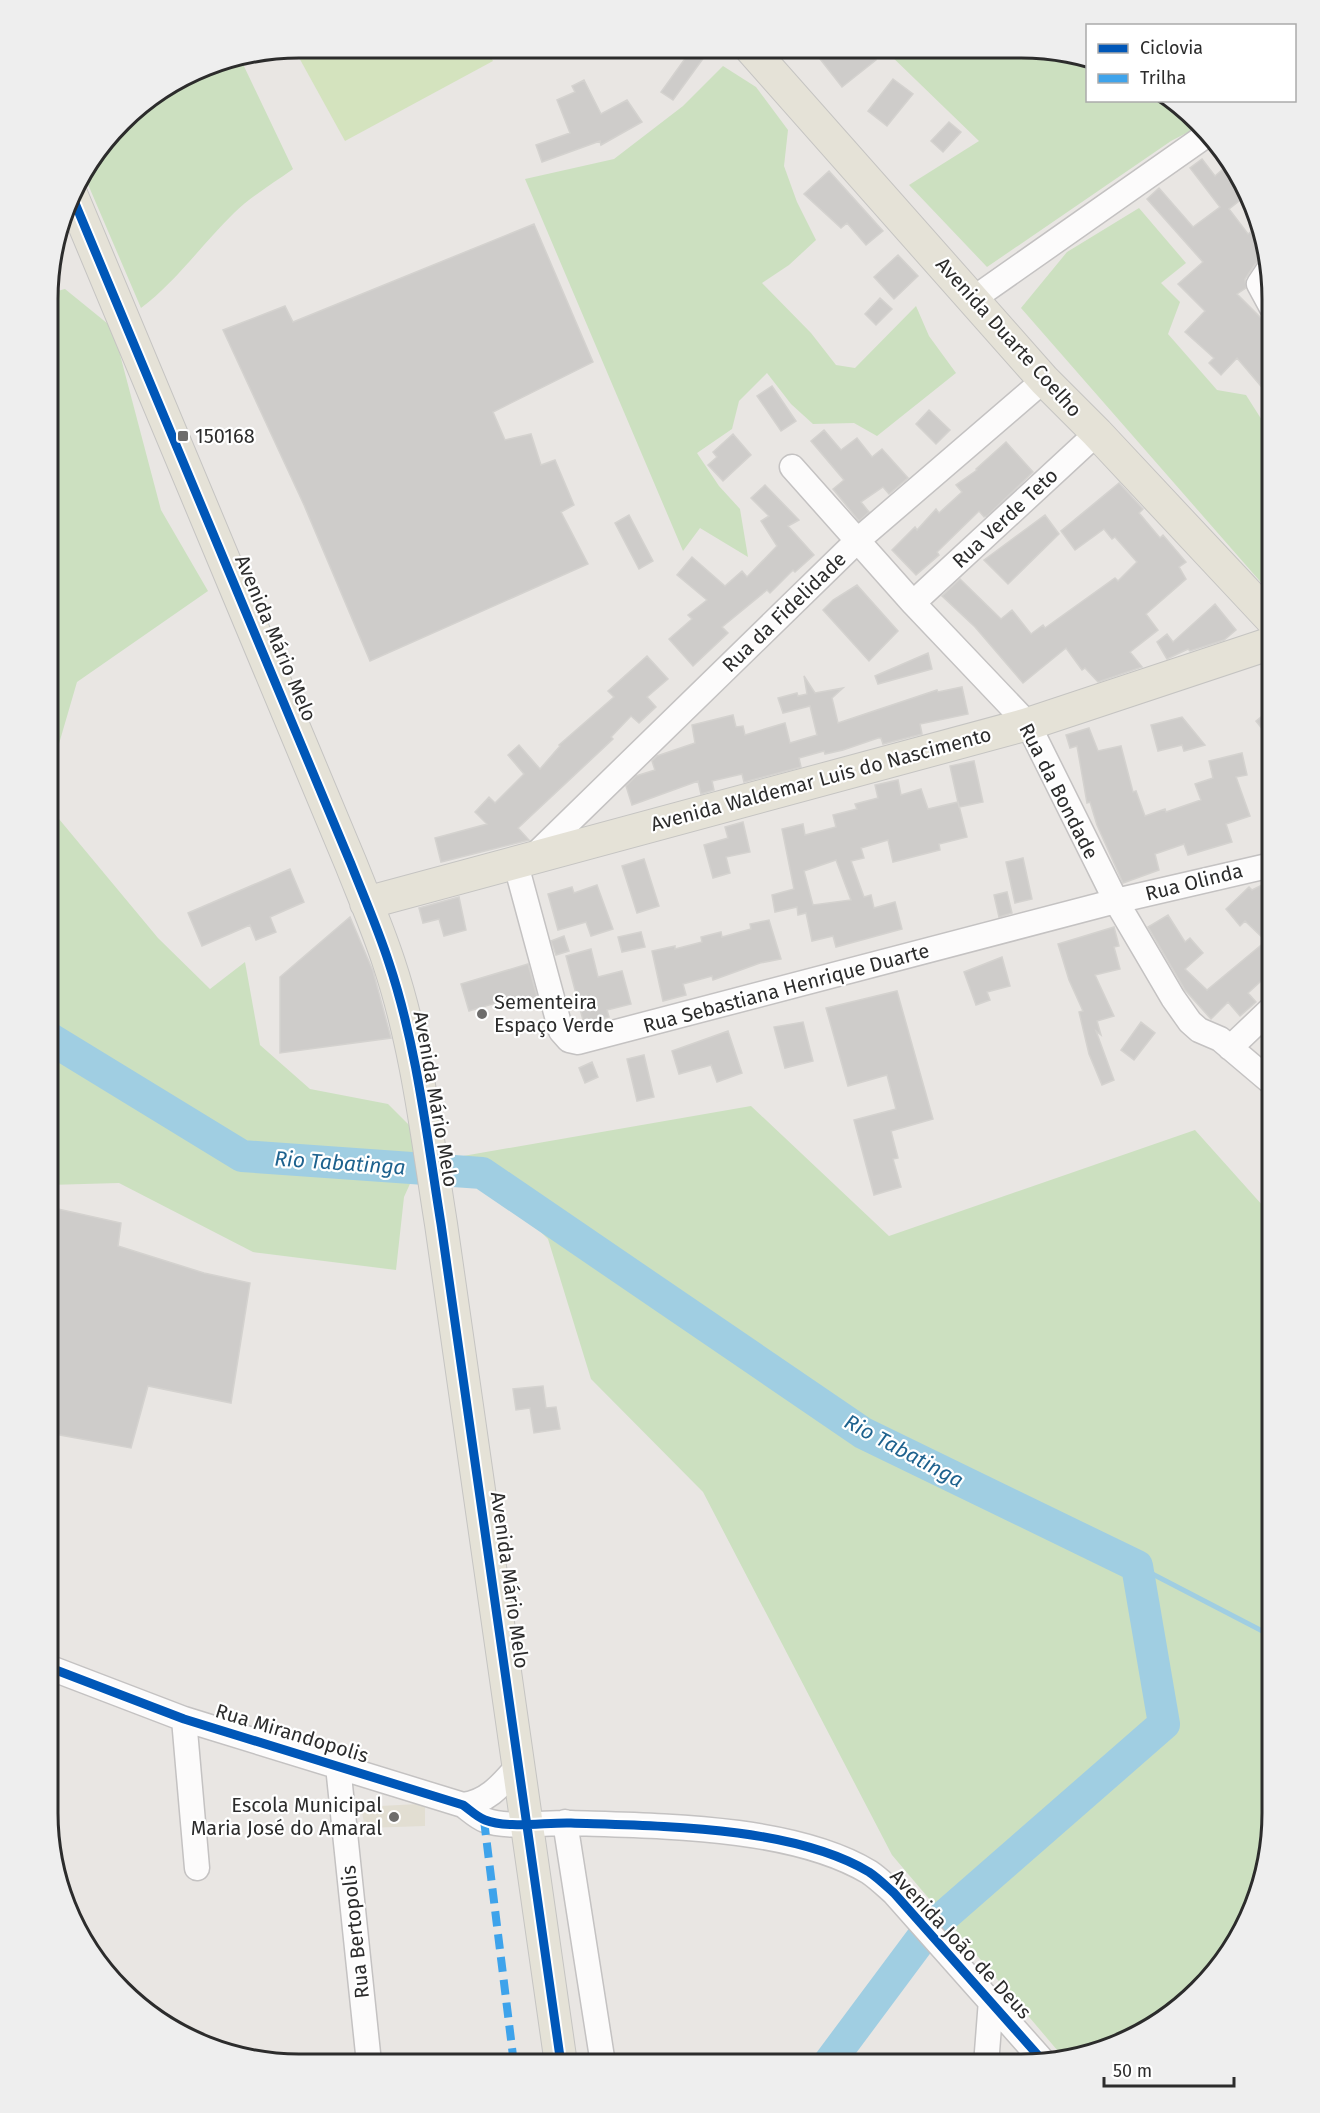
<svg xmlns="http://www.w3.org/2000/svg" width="1320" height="2113" font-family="'Fira Sans',sans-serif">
<rect width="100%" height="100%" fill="#e9e6e3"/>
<path fill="#e2ded2" d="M418,1804L425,1807V1826L365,1828L361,1807Z"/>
<path fill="#cce0c0" d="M885,50H1054L1087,59L1088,100L1174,101L1200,126L1171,141L987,267L909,185L979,141Z
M241,60L293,169C274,183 251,196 234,213C202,244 177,281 141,308L84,175L133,111L203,67Z
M723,66L756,87L788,130L784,166L797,202L816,240L789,265L762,283L811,333L836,365L855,368L916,306L929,336L956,373L877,436L854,423L813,424L791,404L767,373L739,401L732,429L697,453L719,486L740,509L748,557L700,528L683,551L525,179L614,159L683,106Z
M1139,208L1186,263L1161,283L1180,302L1168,334L1217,390L1246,395L1272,436V595L1021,308L1067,252Z
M65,289L113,328L161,510L208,591L77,682L49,778L50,293Z
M49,807L158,938L210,989L245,962L260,1045L310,1089L388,1104L428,1144L404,1197L396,1270L253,1252L119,1183L49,1185Z
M751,1106L889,1236L1195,1130L1272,1216L1271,1831L1259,1895L1220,1966L1173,2013L1117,2046L1063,2057L892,1855L703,1492L591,1379L548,1239L463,1156Z"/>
<path fill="#d4e3be" d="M308,48L486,49L493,61L345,141L297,54Z"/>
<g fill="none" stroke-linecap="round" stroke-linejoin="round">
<path stroke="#a0cee2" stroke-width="5" d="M1137,1566L1272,1636"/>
<path stroke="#a0cee2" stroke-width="32" d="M49,1038L242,1156L482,1173L863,1433L1137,1566L1164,1724L927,1931L828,2064"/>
</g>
<path fill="#ceccca" stroke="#d4d2cf" stroke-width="1.5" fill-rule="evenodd" d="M692,49H710L673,100L661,92Z
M813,50H866L876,60L842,87Z
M893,79L913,94L887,126L868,111Z
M584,80L601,114L627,100L642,122L601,145L600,141L542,162L536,145L570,133L557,100L575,92L572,86Z
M949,122L961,132L943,152L931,141Z
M1202,159L1215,176L1230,163L1248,194L1229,209L1248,234L1258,226L1264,258L1255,264L1245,279L1246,288L1237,294L1270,327L1267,330L1272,337V399L1237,358L1221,375L1209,363L1214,358L1185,332L1205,311L1178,284L1203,262L1147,199L1159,188L1193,227L1220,207L1190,168Z
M829,171L883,231L866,245L847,223L841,228L804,194Z
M534,224L593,362L493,412L505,440L531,434L541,465L555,460L574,505L561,512L588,564L370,661L304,505L223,330L285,306L293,322Z
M898,255L918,276L894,299L874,277Z
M880,298L892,309L876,325L865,314Z
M772,386L796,421L781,431L757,396Z
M929,410L950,430L936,444L916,424Z
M824,430L841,450L857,438L872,457L882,449L908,478L889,494L883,487L861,502L869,512L859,521L833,489L844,480L811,441Z
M733,434L751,455L723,481L708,465L717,457L713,452Z
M1006,442L1033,472L987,516L984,517L979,511L937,552L939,555L916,575L892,550L915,527L917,530L936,509L939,513L962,492L956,485L977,470L976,469Z
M1119,483L1143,509L1139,513L1160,538L1163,535L1186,562L1179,567L1186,579L1146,614L1158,630L1130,652L1142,667L1098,682L1085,668L1082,670L1066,648L1023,683L975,627L942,596L960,579L1001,619L1012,610L1031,634L1043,625L1045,628L1115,578L1118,581L1137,562L1115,537L1112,539L1104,529L1075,550L1061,531Z
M765,485L799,520L788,526L814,555L795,572L793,570L770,593L767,590L722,627L728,633L693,666L669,639L692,619L688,615L707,600L677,575L692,557L725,586L742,571L747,577L777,546L761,521L769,516L751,498Z
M629,515L653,561L639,569L615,523Z
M1045,515L1059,534L1008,584L984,560Z
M857,585L898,631L869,661L823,610L833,600Z
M1215,604L1236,630L1224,640L1190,651L1188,649L1167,659L1157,642L1167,634L1173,642Z
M928,653L932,669L878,684L875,676Z
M647,656L668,679L647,697L656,707L639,723L631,716L611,737L613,739L518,828L529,840L441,862L435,838L487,824L475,812L489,797L495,803L524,774L508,755L519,745L540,769L560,746L559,745L614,697L608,691Z
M804,676L815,693L843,688L832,698L838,723L937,690L938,692L962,687L968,714L920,724L922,734L883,744L881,738H878L843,750L825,754L824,751L799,758L801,767L744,782L742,774L712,781L714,790L701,794L698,781L632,805L626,786L636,776L655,770L652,761L657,756L695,743L692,725L733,715L736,727L743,726L745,735L785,723L790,743L817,735L810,706L783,713L778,698L797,693L798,696L807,694Z
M1272,708V741L1256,721Z
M1182,717L1205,745L1184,751L1182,745L1158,751L1151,725Z
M1089,728L1098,751L1121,746L1133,792L1136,791L1145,816L1165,809L1166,812L1201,800L1195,784L1213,778L1209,761L1242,753L1247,775L1236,777L1250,816L1226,824L1232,842L1188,855L1184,844L1155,854L1159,870L1123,883L1097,825L1090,802L1087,803L1077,746L1070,748L1066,735Z
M974,761L983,802L959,807L950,766Z
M898,780L901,795L921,789L928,809L958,802L967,837L939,844L940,850L893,862L888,840L861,848L864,858L851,861L864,897L871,895L874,908L895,902L902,929L836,947L833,936L812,941L806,913L798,915L797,907L775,912L772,895L794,889L782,829L803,824L805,835L836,827L833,815L857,809L855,804L878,798L875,785ZM836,860L851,900L813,905L804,871Z
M743,822L750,852L726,857L730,873L713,878L704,845L728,838L725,827Z
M1023,858L1032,899L1015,903L1006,862Z
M644,859L659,906L637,913L622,866Z
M290,869L304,902L270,917L276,932L256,940L250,925L202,946L188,913Z
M1272,880V971L1248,993L1256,1002L1240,1016L1228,1002L1211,1019L1185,990L1148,927L1168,915L1185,942L1190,938L1203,953L1185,969L1207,990L1266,941L1245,921L1240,926L1226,909L1249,887L1252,890Z
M597,885L613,929L591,936L586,922L558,930L548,894L572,887L574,893Z
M1007,892L1012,913L999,917L994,895Z
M459,897L466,930L444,936L439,919L423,923L419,908Z
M350,917L373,971L391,1038L280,1053V977Z
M769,920L781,959L760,963L713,980L712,976L683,984L686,995L663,1001L652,951L675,946V949L702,942L701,937L721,932L722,937L751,929L750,924Z
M1114,927L1119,946L1114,947L1120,969L1095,975L1114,1016L1097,1021L1101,1035L1096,1031L1114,1080L1102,1085L1089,1054L1079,1012L1083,1011L1069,980L1058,944Z
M641,932L645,947L622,952L618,937Z
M564,936L569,951L556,955L551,941Z
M591,949L598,977L622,971L631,1004L607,1010L609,1017L584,1024L566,956Z
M1002,957L1010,986L987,992L990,1000L976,1005L964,972Z
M528,964L539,1004L526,1008L523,997L519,996L469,1011L461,984Z
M897,991L933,1119L891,1131L898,1158L893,1159L901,1187L874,1195L854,1120L896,1109L887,1075L848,1086L826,1008Z
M803,1022L813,1061L785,1068L774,1027Z
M1141,1022L1155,1033L1134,1060L1121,1050Z
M728,1031L742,1073L717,1082L711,1065L679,1074L672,1051Z
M644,1055L654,1097L637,1101L627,1059Z
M592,1062L598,1077L585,1083L579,1068Z
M49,1207L121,1223L118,1246L204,1273L250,1283L231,1403L148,1386L131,1448L49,1433Z
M543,1386L546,1408L556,1407L560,1429L534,1433L530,1408L516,1410L513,1389Z"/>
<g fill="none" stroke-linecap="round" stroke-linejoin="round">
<defs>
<path id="minor" d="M1267,272L1259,284L1272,308
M973,299L1208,134
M792,467L913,603L1028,724L1116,901L1173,998L1190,1022L1199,1030L1220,1039L1272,1083
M913,603L1097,433
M535,855L858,540L1044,380
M515,861L561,1031L569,1040L578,1042L1116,901L1272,865
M1230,1048L1272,1008
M48,1667L184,1719L463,1805C470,1810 477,1817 485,1820C507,1829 547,1822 571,1823C660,1826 792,1826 869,1872C878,1878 886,1886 894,1893L1043,2061
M184,1719L197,1868
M338,1766L369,2063
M463,1805C488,1802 502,1784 518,1766
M565,1822L603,2064
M986,2065L991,2000"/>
<path id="major" d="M751,49L1044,380L1097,433L1272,620
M72,196L351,864C364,897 378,929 389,963C417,1047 427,1137 441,1224L561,2064
M366,903L1028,724L1272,643"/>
</defs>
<use href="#minor" stroke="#c4c2c2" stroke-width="27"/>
<use href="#major" stroke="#c5c4c2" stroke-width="34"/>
<use href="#minor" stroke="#fcfbfb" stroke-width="24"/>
<use href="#major" stroke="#e5e2d7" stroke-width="32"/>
<path stroke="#3ea3eb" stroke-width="8" stroke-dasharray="15 8" stroke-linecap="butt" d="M484,1820L514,2064"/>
<defs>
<path id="cycleway" d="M72,196L351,864C364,897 378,929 389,963C417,1047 427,1137 441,1224L561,2064
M48,1667L184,1719L463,1805C470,1810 477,1817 485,1820C507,1829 547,1822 571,1823C660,1826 792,1826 869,1872C878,1878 886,1886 894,1893L1043,2061"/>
</defs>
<use href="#cycleway" stroke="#fff" stroke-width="13"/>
<use href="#cycleway" stroke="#0057b8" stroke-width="9"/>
</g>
<g fill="#6e6d6c" stroke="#fff" stroke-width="2">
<rect x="177" y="430" width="12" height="12" rx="3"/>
<circle cx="482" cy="1014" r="6"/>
<circle cx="394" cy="1817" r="6"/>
</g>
<g text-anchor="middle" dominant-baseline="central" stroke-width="4.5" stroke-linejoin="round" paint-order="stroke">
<g font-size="20" fill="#2c2c2c" stroke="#fff">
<text transform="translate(1009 337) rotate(48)">Avenida Duarte Coelho</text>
<text transform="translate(1005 518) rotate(-43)">Rua Verde Teto</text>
<text transform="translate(784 612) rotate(-44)">Rua da Fidelidade</text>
<text transform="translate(276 638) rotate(67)">Avenida Mário Melo</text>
<text transform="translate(821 779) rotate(-15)">Avenida Waldemar Luis do Nascimento</text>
<text transform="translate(1059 791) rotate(63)">Rua da Bondade</text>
<text transform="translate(1194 882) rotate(-14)">Rua Olinda</text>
<text transform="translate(786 988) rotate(-15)">Rua Sebastiana Henrique Duarte</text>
<text transform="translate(436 1099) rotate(80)">Avenida Mário Melo</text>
<text transform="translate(510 1580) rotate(82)">Avenida Mário Melo</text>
<text transform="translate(292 1733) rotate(17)">Rua Mirandopolis</text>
<text transform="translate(355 1932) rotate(-96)">Rua Bertopolis</text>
<text transform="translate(961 1944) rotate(47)">Avenida João de Deus</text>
</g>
<g font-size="20" fill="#2c2c2c" stroke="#fff" text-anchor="start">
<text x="195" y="436">150168</text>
<text x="494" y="1002">Sementeira<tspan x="494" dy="23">Espaço Verde</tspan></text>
<text x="382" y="1805" text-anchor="end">Escola Municipal<tspan x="382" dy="23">Maria José do Amaral</tspan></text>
</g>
<g font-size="21" font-style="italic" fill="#1e628e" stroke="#fff">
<text transform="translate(340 1163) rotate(4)">Rio Tabatinga</text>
<text transform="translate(904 1451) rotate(28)">Rio Tabatinga</text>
</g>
</g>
<path d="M0 0H1320V2113H0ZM299 58H1021A241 241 0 0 1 1262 299V1813A241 241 0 0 1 1021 2054H299A241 241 0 0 1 58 1813V299A241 241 0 0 1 299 58Z" fill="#eee" fill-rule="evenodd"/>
<path fill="none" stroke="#2c2c2c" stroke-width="3" d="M299 58H1021A241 241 0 0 1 1262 299V1813A241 241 0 0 1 1021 2054H299A241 241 0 0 1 58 1813V299A241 241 0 0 1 299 58Z"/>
<rect x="1086" y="24" width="210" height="78" fill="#ffffff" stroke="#ababab" stroke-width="1.5"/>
<rect x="1098" y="44" width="30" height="9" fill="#0057b8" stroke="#ababab" stroke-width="1.5"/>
<text x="1140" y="54" font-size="18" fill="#2c2c2c">Ciclovia</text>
<rect x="1098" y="74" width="30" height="9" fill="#3ea3eb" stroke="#ababab" stroke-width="1.5"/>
<text x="1140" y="84" font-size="18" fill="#2c2c2c">Trilha</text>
<path d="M1104 2077v9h130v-9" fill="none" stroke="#2c2c2c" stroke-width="3"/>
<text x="1113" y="2077" font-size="18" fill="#2c2c2c" stroke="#ffffff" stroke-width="4.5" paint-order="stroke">50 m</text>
</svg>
